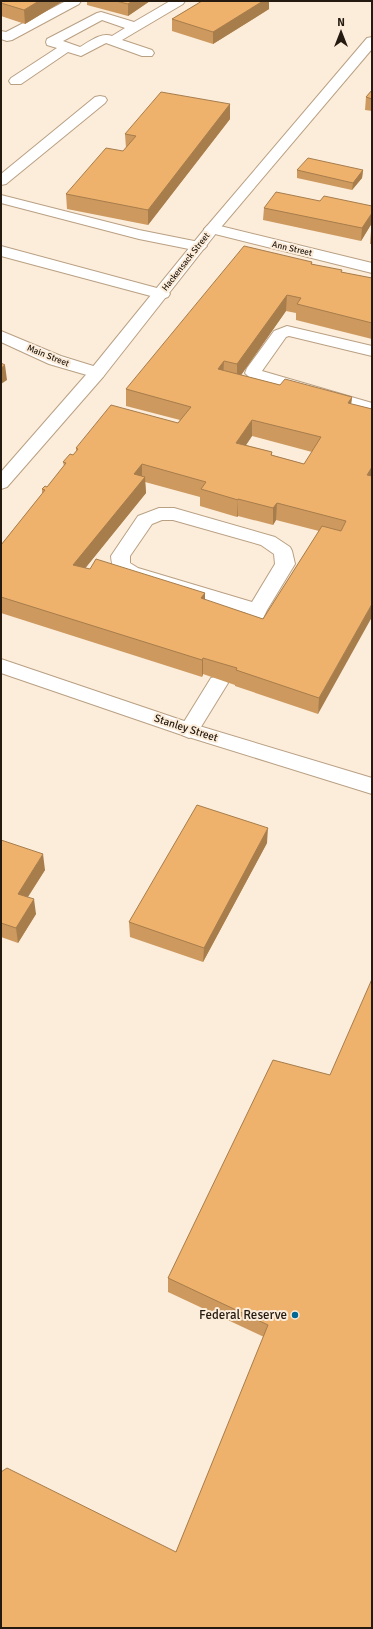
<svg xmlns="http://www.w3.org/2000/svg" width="373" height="1629" font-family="Signika,sans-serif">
<rect width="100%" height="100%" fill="#fcecda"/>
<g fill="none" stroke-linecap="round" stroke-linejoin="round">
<defs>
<path id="lane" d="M66,1H81L79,4L12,40L7,41L1,39V31L6,32Z
M170,1H185L183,4L122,40L152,50L154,53L152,56H142L106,43L81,56L68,52L21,84H11L9,81L11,78L57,48L47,45L46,42L47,39L97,13L101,12L134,22ZM102,20L125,28L112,36C101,32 89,42 80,47L63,41Z
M100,96L105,97L107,100L105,103L6,184L1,185V174L95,97Z
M1,195L139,230L204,243L207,246L204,249L199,251L139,239L1,203Z
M1,246L168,291L170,294L168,297L162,299L1,256Z
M287,326L372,346V356L289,336L286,337L262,371L372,403V413L253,381L245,373L247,368L274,331Z
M159,508H174L275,537L290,547L292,551L295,564L267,610L255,635L248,637L241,635L238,630L246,613L124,576C114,570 112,568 111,556L138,516ZM162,520H173L261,545L274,554L275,564L252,602L138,568L130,563V556L152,524Z
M218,676L225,678L228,683L196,735L189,738L182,735L178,730L182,725L211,678Z"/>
<path id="street" d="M212,224L372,263V273L207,232L204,229L207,226Z
M1,331L61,356L103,369L105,373L103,377L97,378L49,364L1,342Z
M1,659L196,725L372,778V794L182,735L1,673Z"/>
<path id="secondary" d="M372,37V49L217,232L103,377L7,487L1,489V472L91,369L207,226L367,38Z"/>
</defs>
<use href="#lane" stroke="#b9a083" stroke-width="2"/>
<use href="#street" stroke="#b9a083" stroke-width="2"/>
<use href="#secondary" stroke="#b9a083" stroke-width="2"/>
<use href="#lane" fill="#fff" fill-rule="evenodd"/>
<use href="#street" fill="#fff" fill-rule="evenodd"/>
<use href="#secondary" fill="#fff" fill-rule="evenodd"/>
</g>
<path fill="#cd995e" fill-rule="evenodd" d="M1,1H63L25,24L1,16Z
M87,1H150L128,16L87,5Z
M202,1H269V9L213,44L172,31V19Z
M372,90V111L365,110L366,97Z
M230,104V119L148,225L67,209L66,194L123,151L126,148L125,134Z
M297,170H363L362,178L352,190L297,178Z
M320,201L372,206V223L361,241L263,220L264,208Z
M372,229V244H370L371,231Z
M312,262V264L341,272L372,278V339L296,320V313L286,311L241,375L280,385L352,397L351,404L372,409L318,714L235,686V685L203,674L202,677L1,613V545L42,494V489L47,487L64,466L63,462L73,455L76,452V448L178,423L180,420L126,406V389ZM252,436L312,452L304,464L272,455V452L246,445ZM145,482L200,497V506L237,517L238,516L273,525L276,520L319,531L263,619L205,600V593L85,568L146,493Z
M1,840L45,870L28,897L36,914L18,943L1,937Z
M267,843L203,962L130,937L129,922Z
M330,1075L372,1628L176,1552L264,1337L168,1292V1278Z"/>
<path fill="#a77d4c" d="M39,1H63L25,24L24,10Z
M132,1H150L128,16V4Z
M263,1H269V9L213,44V32Z
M230,104V119L148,225V210Z
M363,170L362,178L352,190L353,183Z
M372,213V223L361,241L362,228Z
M287,295L286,311L237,381V364Z
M224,361L223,377L218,369Z
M5,365L7,380L1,384V368Z
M352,397L350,413L348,403Z
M252,420V436L236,460V443Z
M142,464V480L145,477L146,493L75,581L73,565L134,474Z
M372,467V480L367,475Z
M238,499V516L237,517L238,500Z
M277,503L276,520L273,525V508Z
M205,593V610L201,598Z
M372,604V617L318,714L319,698Z
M203,658V674L202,677V660Z
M268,828L267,843L203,962L204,948Z
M43,854L45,870L20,909L18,894Z
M34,899L36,914L18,943L16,928Z"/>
<path fill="#eeb26d" stroke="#a77d4c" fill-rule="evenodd" d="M1,1H39L24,10L1,3Z
M116,1H132L128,4Z
M202,1H263L213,32L172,19Z
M372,90V99L366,97Z
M161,92L230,104L148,210L66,194L106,148L123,151L136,136L125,134Z
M308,158L363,170L353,183L297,170Z
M276,192L320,201L324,196L372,206V213L362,228L264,208Z
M244,246L312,262L311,264L342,270L341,272L372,278V323L297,304L301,298L287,295L237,364L224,361L218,369L280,385L285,379L352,397L348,403L372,409V467L367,475L372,476V604L319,698L236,670L237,668L203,658L202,660L1,597V545L45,490L42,489L45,486L47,487L66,463L63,462L70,454L73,455L78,449L76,448L111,405L178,423L191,407L126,389ZM252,420L321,437L304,464L271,455L272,452L236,443ZM142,464L206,482L201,489L238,500V499L273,508L277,503L346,521L341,531L322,526L263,619L201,598L205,593L96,559L90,569L73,565L145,477L134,474Z
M1,363L5,365L1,368Z
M197,805L268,828L204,948L129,922Z
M1,840L43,854L18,894L34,899L16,928L1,923Z
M372,979V1628H1V1472L7,1468L176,1552L268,1325L168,1278L273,1060L330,1075Z"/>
<circle fill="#006795" stroke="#fcecda" stroke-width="1.5" cx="295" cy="1315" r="4"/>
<g text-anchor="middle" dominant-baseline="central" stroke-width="4" stroke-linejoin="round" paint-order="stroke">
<g font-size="9" fill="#241a0f" stroke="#fcecda">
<text transform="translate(292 249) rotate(13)">Ann Street</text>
<text transform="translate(186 262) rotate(-52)">Hackensack Street</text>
<text transform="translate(48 356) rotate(22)">Main Street</text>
</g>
<g font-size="11" fill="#241a0f" stroke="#fcecda">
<text transform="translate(186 728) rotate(18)">Stanley Street</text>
</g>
<g font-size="13" fill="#241a0f" stroke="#fcecda" text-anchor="end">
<text x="287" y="1315">Federal Reserve</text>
</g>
</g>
<rect width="373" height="1629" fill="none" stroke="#241a0f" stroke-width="4"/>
<g transform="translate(341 32)" stroke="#fcecda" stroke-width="3" paint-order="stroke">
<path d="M0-3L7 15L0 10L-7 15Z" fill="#241a0f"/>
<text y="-6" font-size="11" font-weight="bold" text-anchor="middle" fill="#241a0f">N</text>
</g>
</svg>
